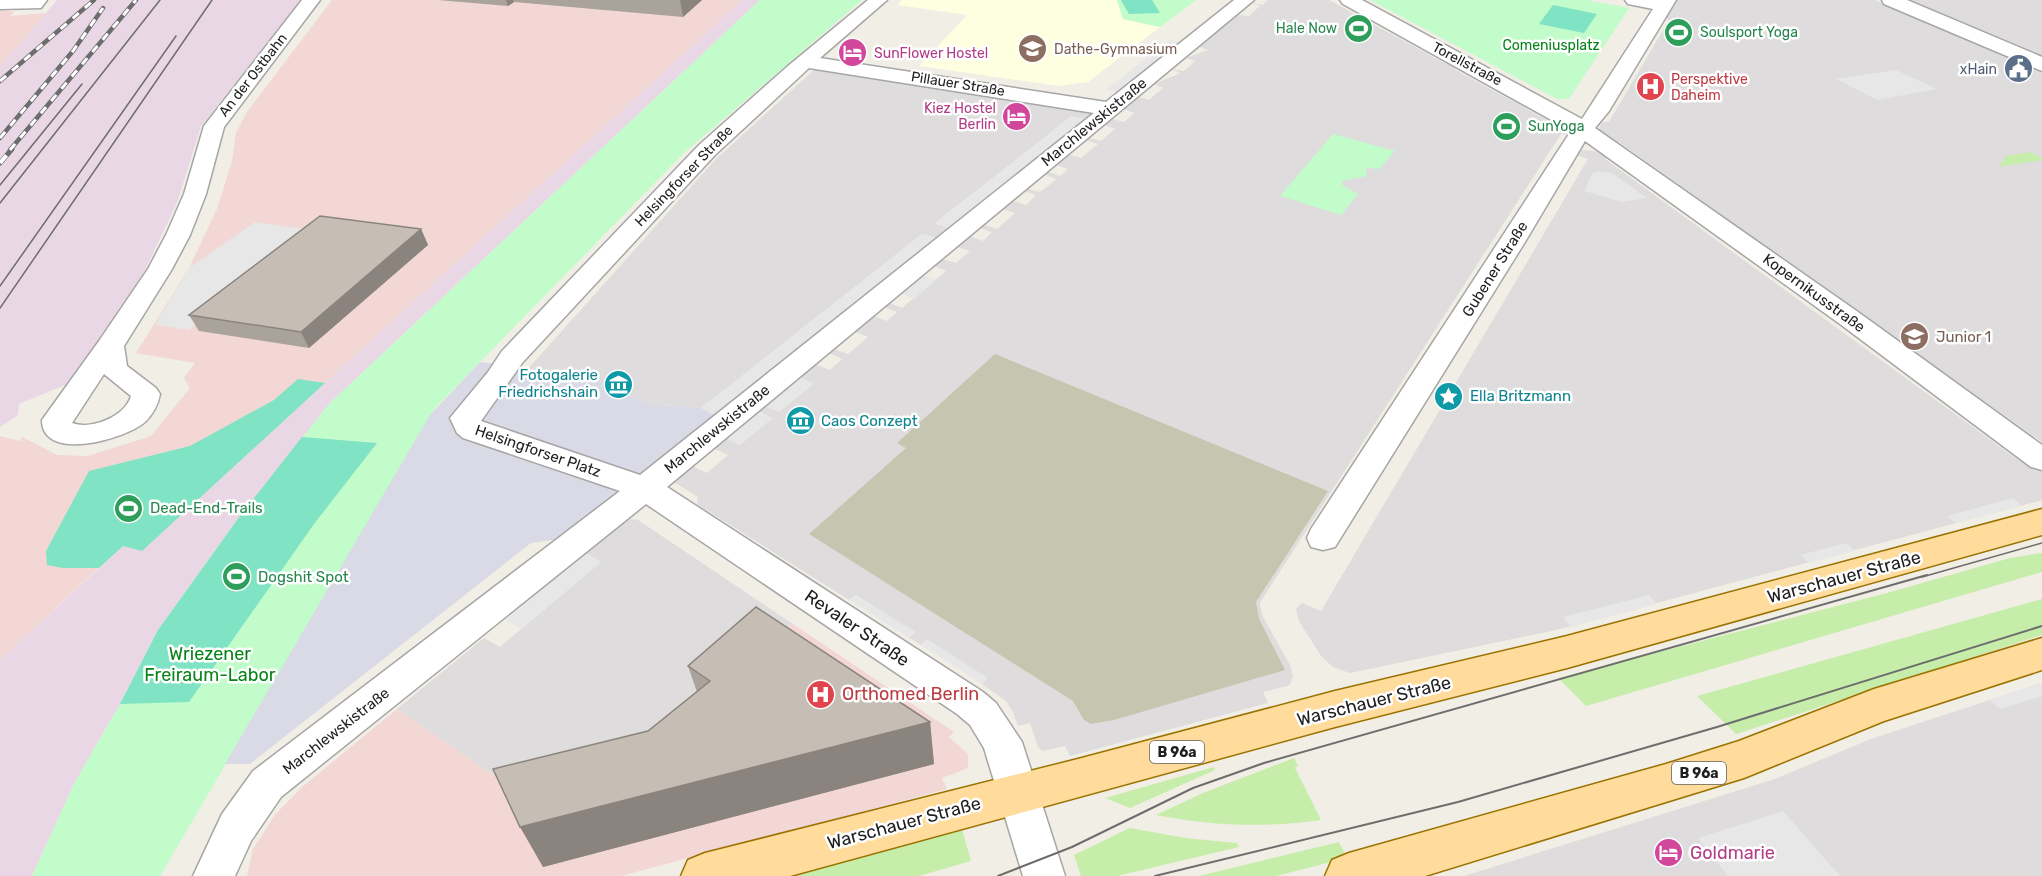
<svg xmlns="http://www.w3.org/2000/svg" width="2042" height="876" font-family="Rubik,sans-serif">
<rect width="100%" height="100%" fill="#f1eee5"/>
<path fill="#dedcdc" d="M1268,0H1329L1446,64L1455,62L1461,66L1454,69L1554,124L1564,122L1570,131L1568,135L1561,134L1261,601L1260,606L1263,617L1290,665L1293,676L1290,685L1263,692L1268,703L1070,756L1065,746L1043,751L1038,747L1030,723L1018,726L1013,712L1006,701L982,684L987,678L927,640L921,645L909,638L915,633L856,595L849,600L697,504L698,497L674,482L692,466L707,473L728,455L713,448L725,438L740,445L772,418L758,411L765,406L779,412L813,384L799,377L815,364L830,370L842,359L829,353L834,349L848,354L868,337L855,332L873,316L887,321L897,312L884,307L889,303L902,308L946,271L934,266L943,259L956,263L970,251L957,247L970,236L983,241L992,232L980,228L984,225L997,229L1015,213L1003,209L1013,201L1026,205L1036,195L1025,191L1028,189L1040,192L1057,179L1045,175L1048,172L1060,176L1068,169L1056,165L1069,155L1081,158L1098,144L1086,140L1089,138L1101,141L1115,129L1104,125L1112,119L1124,122L1134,113L1124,109L1138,97L1149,100L1163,88L1154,84L1181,73L1172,69L1184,71L1195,61L1186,58L1208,50L1199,47L1238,15L1249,16L1260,6L1252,3L1263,5Z
M1674,0H1875L2042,73V442L1619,142H1615L1600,132L1599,128L1602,122H1609L1669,20L1665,18Z
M1907,0H2042V58Z
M815,69L1091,113L1084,119L1071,117L935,223L948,228L935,238L922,234L701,408L648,404L589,376L527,370L715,160Z
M1581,150L1595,151L1609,157L1605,159L2018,460L2029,463L2042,472V500L1556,630L1350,673L1333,667L1321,656L1299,621L1296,609L1302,603L1321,611L1588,159L1576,155L1575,153Z
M629,519L638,520L793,624L670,736L496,777L397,709L484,638L500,647L601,562L586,553Z
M2042,683V876H1464L1775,779L1871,739Z"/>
<path fill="#f2d7d4" d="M332,0H742L142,551L122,546L0,660V436L20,441L22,437L57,455L88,456L151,436L190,388L184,378L195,363L136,353L189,268L217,209L232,161L236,133L247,112Z
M0,10L14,12L11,16L46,13L0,67Z
M793,624L954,732L949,737L968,754V768L942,778L947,789L621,876H247L253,849L275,815L301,788L397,709L496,777L670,736Z"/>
<path fill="#ead7e5" d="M57,0H301L201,126L177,203L144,272L112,321L65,385L19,404L18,415L0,427V67Z
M742,0H760L330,403L240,516L158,630L120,704L75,782L32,876H0V660L123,546L142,551Z"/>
<path fill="#fdffe0" d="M902,0H1117L1123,19L1160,27L1088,82L1059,86L919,66L967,15L897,5Z"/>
<path fill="#c4c6b0" d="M995,354L1328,491L1256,602L1259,619L1285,670L1114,720L1091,724L1084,720L1073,701L809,534L906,448L897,443Z"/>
<path fill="#c6eda9" d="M2030,152L2042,158V160L1999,167L2006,156Z
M2042,553V572L1586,706L1558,678L1887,593L2010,558Z
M2042,599V635L1736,734L1697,696Z
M1294,758L1298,766L1295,768L1321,820C1264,828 1212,826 1156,815L1203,793Z
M1214,767L1215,770L1130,808L1105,798Z
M961,826L971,861L919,876H778Z
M1130,828L1185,838L1237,843L1239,847L1117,876H1081L1074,855Z
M1339,842L1347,858L1276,876H1199Z"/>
<path fill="#c1fcca" d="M760,0H862L684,153L435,408L160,876H32L75,782L120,704L158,630L240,516L330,403Z
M1117,0H1196L1160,27L1123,19Z
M1370,0H1587L1629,8L1569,99H1557Z
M1333,134L1395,151L1379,169L1366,168L1367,176L1342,181V185L1358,194L1341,215L1280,196Z"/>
<path fill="#80e3c3" d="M1121,0H1152L1160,13L1129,14Z
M1553,5L1597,14L1584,33L1539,24Z
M298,379L325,383L142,551L123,546L99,568H63L47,565L46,551L89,471L190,446L274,400Z
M302,437L377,443L314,524L189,702L120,704L158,630L240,516Z"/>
<path fill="#e7e7e7" d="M1169,40L1180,42L1117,93L1107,89Z
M1896,70L1937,89L1877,100L1836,79Z
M1071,116L1085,119L948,228L935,224Z
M1599,171L1612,173L1647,198L1622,202L1584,191L1592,174Z
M255,222L318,231L189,330L155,325L189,268Z
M922,234L935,239L713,417L714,414L701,408Z
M922,275L936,280L914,299L900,293Z
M799,377L814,383L779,412L765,406Z
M758,411L773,418L739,445L725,438Z
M2013,498L2022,506L1956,523L1947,516Z
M1846,543L1855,551L1809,563L1800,555Z
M586,553L601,562L521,629L506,620Z
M855,595L916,632L909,638L849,600Z
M1649,595L1657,604L1571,627L1563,617Z
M927,639L988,678L982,684L921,645Z
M2042,683V696L2001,709L1989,700Z
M1783,811L1840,876H1728L1698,838Z"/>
<path fill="#dadae6" d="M480,362L589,376L648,404L701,408L715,415L559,539L531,543L250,764H225L430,415Z"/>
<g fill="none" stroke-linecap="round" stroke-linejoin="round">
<defs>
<path id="minor" d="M0,0H47L41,8L0,9Z
M302,0H320L224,127L206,194L190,235L172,269L124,346L127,366L156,388L160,394C158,405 153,414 145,422C126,439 42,463 42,420L99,341L148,269L166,235L184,194L204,126ZM104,374L131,396C125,417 91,430 72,423Z
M868,0H887L820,58L1106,102L1234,0H1254L667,487L983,692L996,703L1022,742L1065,876H1023L984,748L970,725L957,714L646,504L281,797L251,841L235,876H193L222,814L253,771L620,491L463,438L457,433L450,418L488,372L502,351L699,145L788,66ZM809,68L1094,113L640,475L481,421L523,362L715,155Z
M1340,0H1362L1582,119L1653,9L1628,4L1625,0H1676L1609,111L1595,128L1858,312L2042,445V470L2031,467L1840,324L1585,141L1525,242L1335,547L1323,550L1311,547L1307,538L1311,529L1571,131L1343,4Z"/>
<path id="tertiary" d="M1882,0H1907L2042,57V71L1884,4Z"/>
<path id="primary" d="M2042,509V535L1567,668L1335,727L790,876H681L688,860L705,853L1078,759L1335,691L1567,636Z
M2042,638V670L1884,721L1744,778L1425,876H1325L1332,860L1349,853L1666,764L1739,741L1874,689Z"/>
</defs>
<use href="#minor" stroke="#a6a6a6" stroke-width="3"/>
<use href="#tertiary" stroke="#a6a6a6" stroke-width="3"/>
<use href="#primary" stroke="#9b7200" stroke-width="3"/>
<use href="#minor" fill="#fff" fill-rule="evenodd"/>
<use href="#tertiary" fill="#fff" fill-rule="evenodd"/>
<use href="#primary" fill="#ffdb9c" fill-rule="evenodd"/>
<path stroke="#6d6d6d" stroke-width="1.5" d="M0,185L82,84
M0,203L160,0
M0,286L176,36
M0,308L212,0
M1922,577L2042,543"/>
<path stroke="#6d6d6d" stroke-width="2" d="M998,876L1072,847L1193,788L1264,763L1927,575
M1155,876L1458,802L1717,727L2042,626"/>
<defs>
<path id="rail-far1" d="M0,81L94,0
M0,138L73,51L103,8
M10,150L136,0"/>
<path id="rail" d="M0,163L12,149"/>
</defs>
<use href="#rail-far1" stroke="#6d6d6d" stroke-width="4.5"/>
<use href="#rail" stroke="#6d6d6d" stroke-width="5"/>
<use href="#rail-far1" stroke="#fff" stroke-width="3" stroke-dasharray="8" stroke-linecap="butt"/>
<use href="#rail" stroke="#fff" stroke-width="4" stroke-dasharray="10" stroke-linecap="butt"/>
</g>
<path fill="#aaa39b" d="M438,0H702L683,17L514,2L508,6Z
M421,229L428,245L309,348L199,331L189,315Z
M688,666L930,722L934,764L543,867L648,731L697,692Z"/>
<path fill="#8b847e" d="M506,0H513L514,2L508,6Z
M680,0H702L683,17Z
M421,229L428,245L309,348L301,332Z
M930,722L934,764L543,867L520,827Z"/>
<path fill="#c6bdb4" stroke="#8b847e" stroke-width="1.5" d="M320,216L421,229L301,332L189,315Z
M756,607L930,722L520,827L493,769L648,731L710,681L688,666Z"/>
<defs>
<symbol id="stadium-disc" viewBox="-11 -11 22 22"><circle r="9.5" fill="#2e9e5b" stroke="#fff"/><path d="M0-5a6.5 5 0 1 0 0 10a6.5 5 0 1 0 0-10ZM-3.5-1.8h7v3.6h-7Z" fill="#fff"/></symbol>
<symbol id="school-disc" viewBox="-11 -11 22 22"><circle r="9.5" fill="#8d6e63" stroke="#fff"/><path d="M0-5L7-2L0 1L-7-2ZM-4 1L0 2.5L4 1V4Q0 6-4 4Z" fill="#fff"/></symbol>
<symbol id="hotel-disc" viewBox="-11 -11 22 22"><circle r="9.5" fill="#d1479c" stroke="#fff"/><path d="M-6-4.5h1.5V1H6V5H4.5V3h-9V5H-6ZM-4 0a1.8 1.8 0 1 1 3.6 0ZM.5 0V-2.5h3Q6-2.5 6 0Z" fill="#fff"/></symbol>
<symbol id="civic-disc" viewBox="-11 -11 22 22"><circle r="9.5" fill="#5c6f8a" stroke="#fff"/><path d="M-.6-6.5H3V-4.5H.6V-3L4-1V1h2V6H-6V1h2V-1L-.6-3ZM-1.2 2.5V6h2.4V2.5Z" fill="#fff"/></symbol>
<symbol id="hospital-disc" viewBox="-11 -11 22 22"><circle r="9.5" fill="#e0444e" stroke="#fff"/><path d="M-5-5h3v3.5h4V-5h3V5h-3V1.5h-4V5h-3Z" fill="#fff"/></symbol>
<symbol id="museum-disc" viewBox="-11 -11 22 22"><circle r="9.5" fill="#0f9aa8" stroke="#fff"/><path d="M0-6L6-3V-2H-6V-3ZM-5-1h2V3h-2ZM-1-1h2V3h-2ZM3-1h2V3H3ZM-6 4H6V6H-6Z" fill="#fff"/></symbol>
<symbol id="sight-disc" viewBox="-11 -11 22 22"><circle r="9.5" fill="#0f9aa8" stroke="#fff"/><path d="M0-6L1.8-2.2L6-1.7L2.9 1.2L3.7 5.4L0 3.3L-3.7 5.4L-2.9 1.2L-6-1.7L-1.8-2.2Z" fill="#fff"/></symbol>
</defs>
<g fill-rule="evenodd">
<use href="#stadium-disc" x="1342" y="12" width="33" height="33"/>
<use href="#stadium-disc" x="1662" y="16" width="33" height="33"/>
<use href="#school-disc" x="1016" y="32" width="33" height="33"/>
<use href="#hotel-disc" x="836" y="36" width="33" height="33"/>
<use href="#civic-disc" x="2002" y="52" width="33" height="33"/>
<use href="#hospital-disc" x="1634" y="70" width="33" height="33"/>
<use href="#hotel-disc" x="1000" y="100" width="33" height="33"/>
<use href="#stadium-disc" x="1490" y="110" width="33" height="33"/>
<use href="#school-disc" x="1898" y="320" width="33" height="33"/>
<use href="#museum-disc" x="602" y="368" width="33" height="33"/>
<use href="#sight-disc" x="1432" y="380" width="33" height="33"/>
<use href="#museum-disc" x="784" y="404" width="33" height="33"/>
<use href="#stadium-disc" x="112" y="492" width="33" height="33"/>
<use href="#stadium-disc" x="220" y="560" width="33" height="33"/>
<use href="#hospital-disc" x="804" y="678" width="33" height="33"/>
<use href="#hotel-disc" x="1652" y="836" width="33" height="33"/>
</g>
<g text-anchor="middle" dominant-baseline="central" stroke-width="5" stroke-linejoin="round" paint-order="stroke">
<g font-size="14" fill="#27864d" stroke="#fff" text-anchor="start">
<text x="1337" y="28" text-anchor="end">Hale Now</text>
<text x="1700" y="32">Soulsport Yoga</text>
<text x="1528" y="126">SunYoga</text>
</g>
<g font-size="14" fill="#078419" stroke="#fff">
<text x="1551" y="45">Comeniusplatz</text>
</g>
<g font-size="14" fill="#785e54" stroke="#fff" text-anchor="start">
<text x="1054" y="49">Dathe-Gymnasium</text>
</g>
<g font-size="14" fill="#b23c85" stroke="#fff" text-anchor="start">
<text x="874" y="53">SunFlower Hostel</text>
<text x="996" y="108" text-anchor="end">Kiez Hostel<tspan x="996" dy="16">Berlin</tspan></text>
</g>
<g font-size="14" fill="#1f1f1f" stroke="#fff">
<text transform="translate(1467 64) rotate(28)">Torellstraße</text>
<text transform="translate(253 75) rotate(-52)">An der Ostbahn</text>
<text transform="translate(958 84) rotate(9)">Pillauer Straße</text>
<text transform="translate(684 176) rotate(-46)">Helsingforser Straße</text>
</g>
<g font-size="14" fill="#4e5e75" stroke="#fff" text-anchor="end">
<text x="1997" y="69">xHain</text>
</g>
<g font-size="14" fill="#be3a42" stroke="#fff" text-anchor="start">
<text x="1671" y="79">Perspektive<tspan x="1671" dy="16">Daheim</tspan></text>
</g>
<g fill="#fff" stroke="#626262" stroke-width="1.5">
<rect x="1150" y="741" width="54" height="22" rx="4.5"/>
<rect x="1672" y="762" width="54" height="22" rx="4.5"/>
</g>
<g font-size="14" font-weight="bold" fill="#1f1f1f">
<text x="1177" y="752">B 96a</text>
<text x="1699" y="773">B 96a</text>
</g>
<g font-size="15" fill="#1f1f1f" stroke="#fff">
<text transform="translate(1094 122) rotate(-39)">Marchlewskistraße</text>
<text transform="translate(1495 269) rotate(-58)">Gubener Straße</text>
<text transform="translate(1814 293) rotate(36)">Kopernikusstraße</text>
<text transform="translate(717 429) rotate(-39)">Marchlewskistraße</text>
<text transform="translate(538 451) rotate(19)">Helsingforser Platz</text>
<text transform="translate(336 731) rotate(-38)">Marchlewskistraße</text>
</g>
<g font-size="15" fill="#785e54" stroke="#fff" text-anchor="start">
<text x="1936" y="337">Junior 1</text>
</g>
<g font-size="15" fill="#0d838f" stroke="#fff" text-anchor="start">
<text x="598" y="375" text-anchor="end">Fotogalerie<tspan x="598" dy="17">Friedrichshain</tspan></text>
<text x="1470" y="396">Ella Britzmann</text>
<text x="821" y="421">Caos Conzept</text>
</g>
<g font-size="15" fill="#27864d" stroke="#fff" text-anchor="start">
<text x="150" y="508">Dead-End-Trails</text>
<text x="258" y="577">Dogshit Spot</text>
</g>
<g font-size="18" fill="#1f1f1f" stroke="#fff">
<text transform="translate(1844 577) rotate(-15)">Warschauer Straße</text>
<text transform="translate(857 628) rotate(34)">Revaler Straße</text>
<text transform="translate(1374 701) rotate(-14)">Warschauer Straße</text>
<text transform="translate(904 823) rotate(-15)">Warschauer Straße</text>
</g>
<g font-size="18" fill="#078419" stroke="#fff">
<text x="210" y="654">Wriezener<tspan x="210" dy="21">Freiraum-Labor</tspan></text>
</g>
<g font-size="18" fill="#be3a42" stroke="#fff" text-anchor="start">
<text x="842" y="694">Orthomed Berlin</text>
</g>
<g font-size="18" fill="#b23c85" stroke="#fff" text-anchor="start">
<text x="1690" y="853">Goldmarie</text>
</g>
</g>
</svg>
